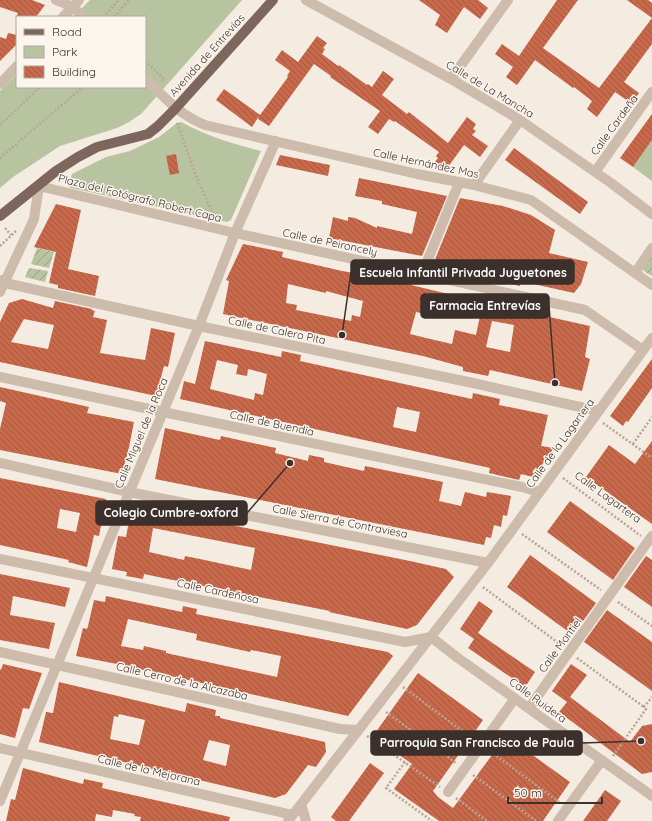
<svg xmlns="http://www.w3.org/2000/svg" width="652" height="821" font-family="Quicksand,sans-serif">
<defs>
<pattern id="garden-furrows" width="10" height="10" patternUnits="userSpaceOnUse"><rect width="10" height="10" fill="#b8c4a0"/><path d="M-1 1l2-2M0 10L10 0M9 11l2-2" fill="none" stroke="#97a083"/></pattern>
<pattern id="building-back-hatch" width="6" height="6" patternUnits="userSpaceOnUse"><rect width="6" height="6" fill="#c8694b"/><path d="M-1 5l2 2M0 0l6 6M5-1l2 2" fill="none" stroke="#a4573f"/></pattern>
</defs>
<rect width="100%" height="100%" fill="#f4ebe1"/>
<path fill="#b8c4a0" d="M90,0H242L141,114L129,122L117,128L60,146L13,177L0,188V91L17,74V87H145V17H73Z
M181,122C209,137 231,143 261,151L231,220L227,222L71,188L68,185L72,174L106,157L130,151L159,137L177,123Z
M652,140V181L633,167Z"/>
<path fill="url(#garden-furrows)" d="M37,248L54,252L49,268L31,264Z
M652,253V276L644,271L643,265Z
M29,268L48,271L45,282L25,277Z"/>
<path fill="url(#building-back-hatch)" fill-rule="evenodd" d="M0,0H32L45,5L36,17H16L18,13L0,7Z
M419,0H478L488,8L480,19L464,7L447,33L435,25L440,15Z
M557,0H578L543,48L599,88L652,18L627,0H648L652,3V44L624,82L639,93L632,104L615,92L597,117L587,109L592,101L574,87L573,88L535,60L517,85L506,77L513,67L495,54L502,44L519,56Z
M8,33L17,35V44L0,61V37L6,39Z
M317,36L327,43L323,48L325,49L322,54L338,66L339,65L367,85L368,84L372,87L383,71L394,79L382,95L407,114L409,112L448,143L467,117L476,124L473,129L476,131L472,135L488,146L480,157L464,145L445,171L434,163L438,158L436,156L439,152L395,121L394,122L389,119L378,134L368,127L380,111L330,77L331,76L314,64L269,126L258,119L259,116L252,127L216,100L224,89L260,115L288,77L287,76L290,71L275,60L282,50L298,62Z
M652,114V140L633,167L620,158Z
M514,148L588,202L580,214L505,160Z
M176,154L179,173L170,175L166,156Z
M280,155L330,165L328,176L276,165Z
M359,178L447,196L422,256L329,238L333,217L348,221V217L355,218L377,228V226L412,234L417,212L382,204V201L355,196Z
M460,198L503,206L531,215L555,230L549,253L588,262L581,284L574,293L520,281V286L487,279L488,273L434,262Z
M56,204L81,210L68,269L99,276L95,296L58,288V285L49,283L56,252L34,247Z
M243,244L283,252L282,257L342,271L354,273L355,268L412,279L411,285L461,297L457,317L422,309L421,313L416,312L410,334L426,338L452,344L455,330L476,335L481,311L474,309L477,296L492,299L491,304L590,326L585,357L590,359L582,391L490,370L488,376L463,371V367L423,356L223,314L229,281L226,280ZM288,284L326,293V291L363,301L360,317L352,315L351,321L296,310L297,305L286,303ZM492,321L514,325L510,352L486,347Z
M22,299L53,308L55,301L92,309V310L95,311L93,317L107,320L100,353L145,360L151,328L175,333L168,367L164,366L156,396L0,362V363V322L9,303ZM24,319L54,325L48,349L11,342Z
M205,341L281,357L282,351L301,355L300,361L472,399L473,393L500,399L499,405L548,415L541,446L554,448L533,477L521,474L519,480L489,473L490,468L180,399L184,381L195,384ZM217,360L238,365L236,374L247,376L248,369L267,374L263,395L255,393L254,400L210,389ZM397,407L420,412L416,432L393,427Z
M652,359V388L628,422L626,421L623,426L610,416Z
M0,387L89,407L87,413L134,422L129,447L122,474L0,450V429L6,403L0,401Z
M165,428L220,440L221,436L276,448L275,453L308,461L309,455L324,458V462L364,471L365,466L443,482L439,501L461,506L465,492L486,497L487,492L511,496L507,516L503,515L501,527L494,525L491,538L486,537L484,545L155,479Z
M652,441V524L586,477L609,445L635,464Z
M0,478L106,499L99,536L94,535L87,567L68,562L69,560L0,545ZM60,509L80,513L76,532L57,528Z
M570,501L635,548L613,580L547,532Z
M132,505L410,561L446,569L454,577L417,625L407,629L329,612L330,611L163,578L144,574L143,579L126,576L127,572L112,569L118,536L126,537ZM153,528L255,548L251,570L200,559L185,556L184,560L149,552Z
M530,555L596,603L573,635L507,587Z
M646,556L652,560V607L624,587Z
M0,574L70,588L65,607L13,596L10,615L55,623L49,649L0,640Z
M106,596L182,612L183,606L197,609L196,614L362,647L388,652L393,656L348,716L117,664L76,656L83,628L87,629L88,626L94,600L105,602ZM128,619L192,633L197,634L196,640L250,652L251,650L281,656L277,677L166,653V651L144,646L143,650L121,646Z
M479,601L493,611L478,633L535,672L525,687L468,648L474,639L460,629Z
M607,610L652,642V691L584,642Z
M3,664L42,673L29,709L23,708L15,738L0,734V669L1,670Z
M571,664L587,675L570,697L630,742L642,726L652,724V772L642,774L559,712L567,702L552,691Z
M418,673L483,720L433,791L438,797L453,808L506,736L570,782L543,821H439L394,789L412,764L373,736Z
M59,682L185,712L187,703L216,710L215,716H220V718L325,742L326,752L316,767L308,765L286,794L275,798L39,742L46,712L53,713ZM119,714L145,720L139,745L110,739L114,716L118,717ZM209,740L230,745L226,766L203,760Z
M370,763L384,773L349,821H336L331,817Z
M23,768L83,784L84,779L103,783L102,788L230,817L229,821H140L141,817L134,816L135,814L113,810L112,817L96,814L95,821H6L11,799L15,800Z
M605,790L621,801L607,821H583Z"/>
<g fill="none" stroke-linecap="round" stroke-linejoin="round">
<path stroke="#b9a596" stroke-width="2.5" stroke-dasharray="2 2" stroke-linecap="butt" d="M103,17L119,0
M114,17L129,0
M145,61L164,79L162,81
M177,123L195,173L214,217
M0,125L40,87
M0,158L83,87
M5,228L11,235
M0,246L16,231
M603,423L652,458
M633,444L652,417
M563,478L641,536
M522,534L601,590
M483,587L561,645
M618,602L652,626
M577,658L644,707
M403,687L473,739
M386,712L456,763
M367,736L440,787
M490,751L559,802
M613,756L646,709L644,707L652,697
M405,762L386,788L432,821
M473,775L536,821
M456,798L487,821"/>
<path stroke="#cdbbac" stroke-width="10" d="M56,0L73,7L83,17
M306,0L451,79L520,120L611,183L652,214
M63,17L79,0
M145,78C166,99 177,113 205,125L417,174L474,185L531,200L652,285
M451,79L508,0
M0,84L17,66
M595,172L652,92
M474,185L520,120
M635,273L652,248
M422,274L459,183
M2,280L5,283L199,326L473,383L598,411
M0,292L34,219L39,186L235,233L585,310L643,350
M0,377L163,412L522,487L539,492
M0,463L129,492L488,563
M0,559L405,642L431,637
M431,637L458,658L652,796
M0,652L340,729L358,730
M529,708L652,536
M0,748L293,815
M448,792L515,698
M0,801L199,326L235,233L276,141
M301,804L306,821
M288,821L488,563L652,338
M558,821L602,760"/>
<path stroke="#7d675c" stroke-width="10" d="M0,216L56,171L78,157L97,147L148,134L158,126L175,109L273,0"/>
</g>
<g text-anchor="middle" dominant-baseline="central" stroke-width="3" stroke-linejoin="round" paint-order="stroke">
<g font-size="11" fill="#3b302b" stroke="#fbf5ee">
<text transform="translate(207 55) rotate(-48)">Avenida de Entrevías</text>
<text transform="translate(490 89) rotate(31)">Calle de La Mancha</text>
<text transform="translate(614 125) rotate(-54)">Calle Cardeña</text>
<text transform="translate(426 163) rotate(12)">Calle Hernández Mas</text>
<text transform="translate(140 198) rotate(14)">Plaza del Fotógrafo Robert Capa</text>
<text transform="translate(330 242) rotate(12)">Calle de Peironcely</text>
<text transform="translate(277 330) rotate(12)">Calle de Calero Pita</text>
<text transform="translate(272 423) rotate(12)">Calle de Buendía</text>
<text transform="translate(141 433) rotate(-67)">Calle Miguel de la Roca</text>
<text transform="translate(560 443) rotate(-54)">Calle de la Lagartera</text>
<text transform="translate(608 497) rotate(36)">Calle Lagartera</text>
<text transform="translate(340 521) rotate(11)">Calle Sierra de Contraviesa</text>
<text transform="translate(218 591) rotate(12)">Calle Cardeñosa</text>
<text transform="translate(560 645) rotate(-54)">Calle Montiel</text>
<text transform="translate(182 681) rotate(13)">Calle Cerro de la Alcazaba</text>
<text transform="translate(538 700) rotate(36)">Calle Ruidera</text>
<text transform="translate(149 770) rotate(13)">Calle de la Mejorana</text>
</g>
</g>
<path fill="none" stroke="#3b302b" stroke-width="1.5" d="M342 335L351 272M555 383L549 306M290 463L247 513M641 741L582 743"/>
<g fill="#3b302b" stroke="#fbf5ee" stroke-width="1.5">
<circle cx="342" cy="335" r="4"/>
<circle cx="555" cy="383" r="4"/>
<circle cx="290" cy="463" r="4"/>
<circle cx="641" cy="741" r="4"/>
</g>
<g fill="#3b302b" stroke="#3b302b" stroke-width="1.5">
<rect x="351" y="260" width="223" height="24" rx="4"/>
<rect x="421" y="294" width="128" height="24" rx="4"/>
<rect x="96" y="501" width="151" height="24" rx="4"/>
<rect x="371" y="731" width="211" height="24" rx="4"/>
</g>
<g font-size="12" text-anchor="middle" font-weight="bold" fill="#fff">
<text x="463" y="277">Escuela Infantil Privada Juguetones</text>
<text x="485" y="310">Farmacia Entrevías</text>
<text x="171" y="517">Colegio Cumbre-oxford</text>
<text x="477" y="747">Parroquia San Francisco de Paula</text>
</g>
<rect x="16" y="16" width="130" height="72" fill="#fbf5ee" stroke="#aea6a0"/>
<rect x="24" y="29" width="20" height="6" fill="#7d675c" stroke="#aea6a0"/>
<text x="52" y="36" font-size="12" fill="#3b302b">Road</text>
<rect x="24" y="46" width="20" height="12" fill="#b8c4a0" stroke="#aea6a0"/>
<text x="52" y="56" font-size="12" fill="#3b302b">Park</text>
<rect x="24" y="66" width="20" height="12" fill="url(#building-back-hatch)" stroke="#aea6a0"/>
<text x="52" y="76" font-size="12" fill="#3b302b">Building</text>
<path d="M508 797v6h94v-6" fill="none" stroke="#3b302b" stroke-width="2"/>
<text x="514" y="797" font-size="12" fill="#3b302b" stroke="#fbf5ee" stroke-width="3" paint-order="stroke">50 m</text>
</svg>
